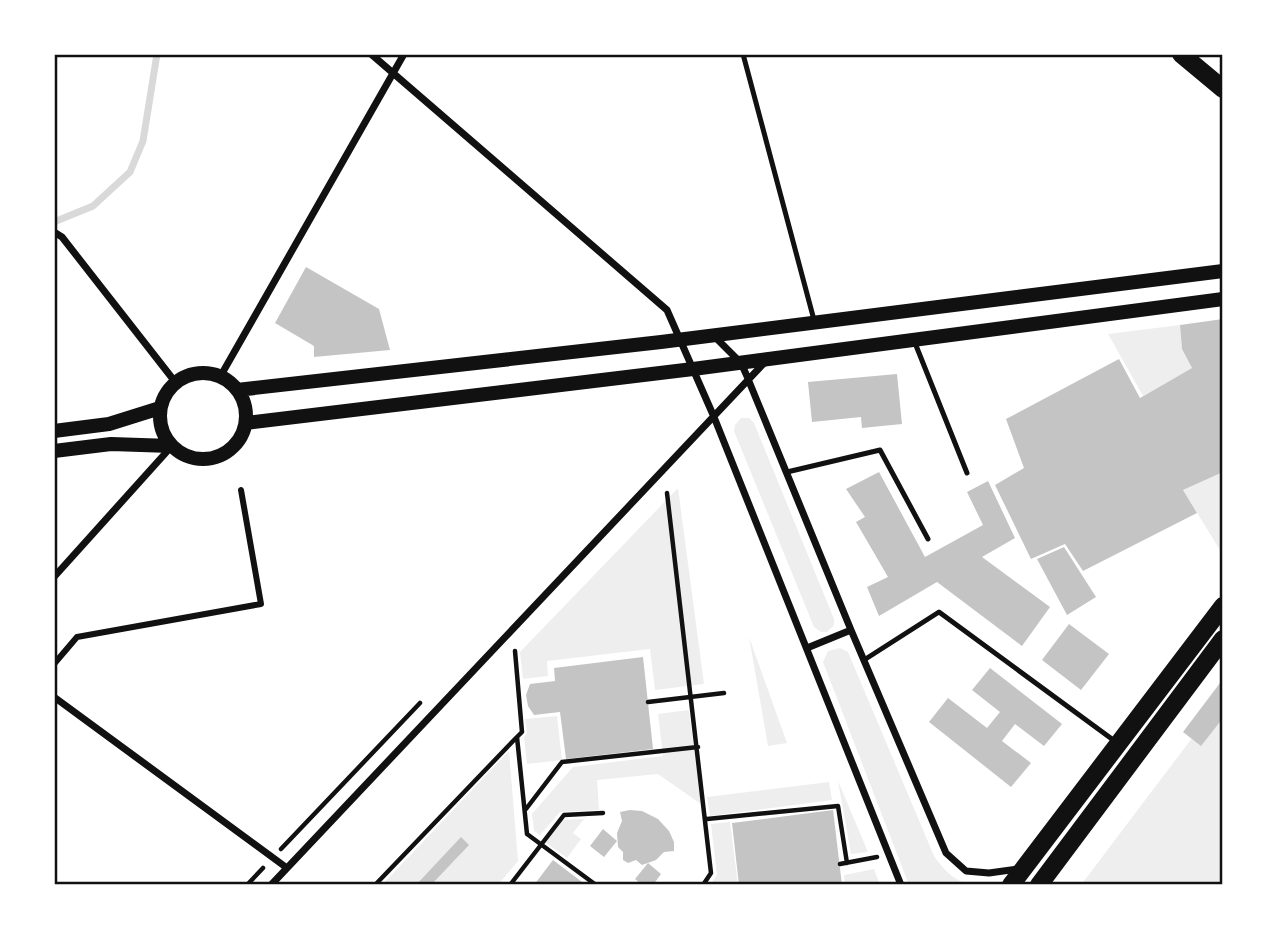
<svg xmlns="http://www.w3.org/2000/svg" width="1277" height="939" font-family="'Space Grotesk',sans-serif">
<rect width="100%" height="100%" fill="#fff"/>
<path fill="#eee" d="M1180,325L1182,349L1192,368L1143,396L1108,334Z
M741,418H749L754,423L834,619V625L827,632H821L814,627L734,431L735,425Z
M1223,472V555L1183,490Z
M678,488L704,684L655,690L650,649L547,661L548,676L523,679L520,652Z
M749,637L787,743L768,746Z
M840,648L848,652L934,856C944,870 953,880 970,885H909L823,662L828,651Z
M1223,697V885H1081Z
M689,710L701,804L658,774L597,780L599,810L560,812L540,835L534,831L532,814L573,767L663,756L658,714Z
M557,716L562,760L527,764L524,737L527,733L525,719Z
M509,751L518,861L498,885H382Z
M838,781L868,852L851,854Z
M829,782L832,800L710,816L707,797Z
M584,819L573,833L581,839L567,858L545,842L562,820Z
M730,822L738,885H710L717,875L711,824Z
M874,869L880,885H845L844,875Z"/>
<g fill="none" stroke-linecap="round" stroke-linejoin="round">
<path stroke="#d9d9d9" stroke-width="7" d="M54,222L93,206L130,172L143,141L157,54"/>
</g>
<path fill="#c4c4c4" d="M306,267L379,309L390,350L314,357V346L275,323Z
M1223,319V472L1183,490L1197,513L1083,571L1065,544L1031,559L995,485L1024,468L1006,419L1119,359L1140,398L1192,368L1182,349L1180,325Z
M897,374L902,424L862,428L861,417L812,422L808,382Z
M879,472L925,557L983,525L967,492L988,481L1015,538L982,557L1050,607L1022,646L937,582L879,616L867,587L888,577L856,522L865,517L846,489Z
M1064,547L1096,597L1067,615L1037,559Z
M1069,624L1109,654L1081,690L1042,660Z
M643,657L653,749L566,759L560,712L534,715L528,706L526,695L530,684L555,681L554,668Z
M990,668L1062,724L1044,746L1015,724L1002,741L1031,763L1011,787L929,722L948,698L987,728L1000,712L972,690Z
M1223,679V718L1201,746L1183,732Z
M630,810L642,811L658,819L669,831L674,842V851L664,852L656,860L642,865L636,860L628,863L623,860V852L618,847L617,833L622,821L620,812Z
M833,810L842,885H739L732,823Z
M603,829L617,841L604,857L590,846Z
M461,837L469,845L431,885H416Z
M553,860L586,885H534Z
M648,863L661,874L653,885H642L635,879Z"/>
<g fill="none" stroke-linecap="round" stroke-linejoin="round">
<path stroke="#111" stroke-width="4.5" d="M667,493L711,873L703,885
M515,651L522,732L517,737L527,834L596,885
M648,702L724,693
M526,809L562,762L698,747
M707,819L838,806L847,863
M281,849L420,703
M840,864L877,857
M247,885L263,868
M375,885L516,738
M510,885L564,815L603,813"/>
<path stroke="#111" stroke-width="5" d="M743,54L814,320
M915,343L967,473
M787,472L880,450L928,539
M864,660L939,612L1116,742"/>
<path stroke="#111" stroke-width="6" d="M54,664L77,637L261,604L241,490"/>
<path stroke="#111" stroke-width="7" d="M371,54L667,310L714,417L901,885
M54,232L62,237L176,383
M714,336L741,363L746,374L851,630L946,853L966,871L989,873L1018,869
M220,377L404,54
M54,577L171,447
M807,648L851,630
M54,697L287,868
M271,885L766,361"/>
<path stroke="#111" stroke-width="14" d="M160 416a43 43 0 1 1 86 0a43 43 0 1 1-86 0Z
M237,390L661,342L1223,271
M246,423L693,369L1223,299
M54,431L109,424L160,408
M54,451L111,444L171,446"/>
<path stroke="#111" stroke-width="18" d="M1181,54L1223,89
M1011,885L1223,606
M1039,885L1223,639"/>
</g>
<rect width="1277" height="939" fill="none" stroke="#ffffff" stroke-width="112"/>
<rect x="56" y="56" width="1165" height="827" fill="none" stroke="#111" stroke-width="2.5"/>
</svg>
